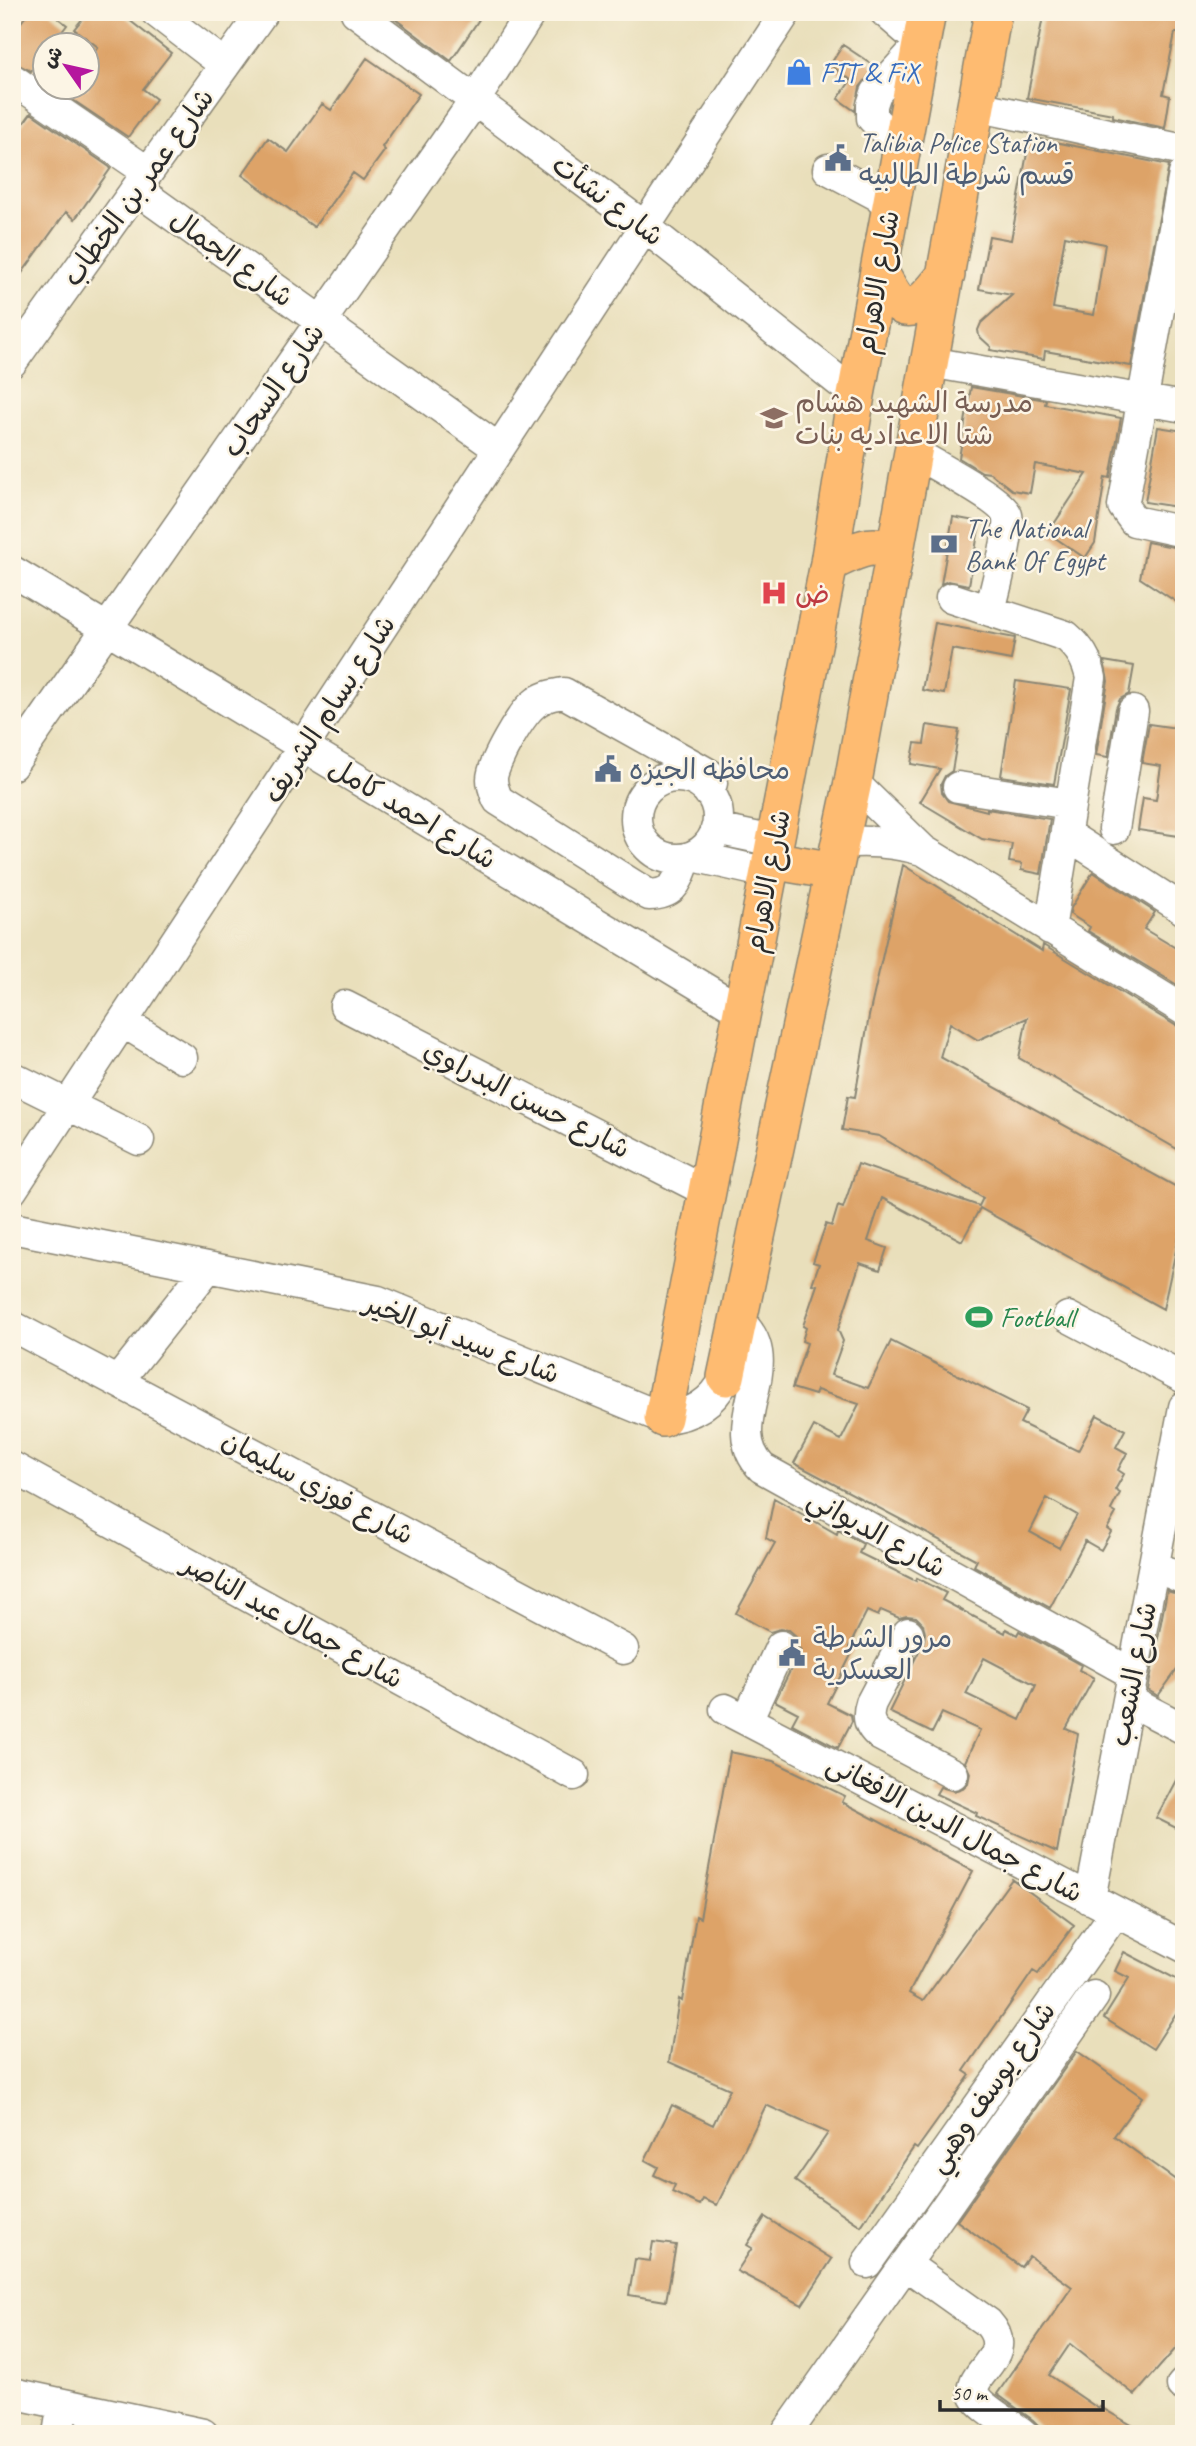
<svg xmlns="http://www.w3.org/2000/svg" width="1196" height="2446" font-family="Caveat,'Playpen Sans Arabic',sans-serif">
<rect width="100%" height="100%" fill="#fcf5e5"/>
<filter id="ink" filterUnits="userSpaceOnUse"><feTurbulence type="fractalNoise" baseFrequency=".0143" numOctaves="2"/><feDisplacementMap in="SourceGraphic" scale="14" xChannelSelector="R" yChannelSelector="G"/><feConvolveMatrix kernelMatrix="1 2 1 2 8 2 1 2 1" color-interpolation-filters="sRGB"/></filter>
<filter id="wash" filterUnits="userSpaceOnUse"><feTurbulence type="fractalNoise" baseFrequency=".00686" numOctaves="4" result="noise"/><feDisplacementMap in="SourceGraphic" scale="28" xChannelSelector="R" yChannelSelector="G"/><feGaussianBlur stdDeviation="1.57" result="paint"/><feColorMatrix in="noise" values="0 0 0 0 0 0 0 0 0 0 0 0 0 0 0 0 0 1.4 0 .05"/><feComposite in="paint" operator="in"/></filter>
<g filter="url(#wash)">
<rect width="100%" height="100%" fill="#e9dfbb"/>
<g id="blocks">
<path fill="#dda368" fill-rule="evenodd" d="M29,12H50L67,25L51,46H46V52L31,71L12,62V34Z
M88,12H119L171,53L143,89L156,99L128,137L64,94L69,88H88V61L98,47L74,29Z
M386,12H484L451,61Z
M1044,12H1184L1181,33H1175L1163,94L1170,96L1165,128L1113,117V114L1027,98Z
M843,45L876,67L860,87L855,111L838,99L851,80L830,65Z
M367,58L419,94L382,147L385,150L363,180L353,173L314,227L242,175L268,138L288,152L322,104L331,110Z
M31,113L111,168L75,219L66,212L12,287V139Z
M1030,137L1169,165L1131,366L1045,351L1044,359L990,350L991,347L979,336L978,330L981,323L1012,295L979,289L989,236L1011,240ZM1065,236L1105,244L1094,315L1053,308Z
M971,387L1046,400L1045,404L1121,418L1110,478L1105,477L1095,543L1085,558L1048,533L1087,474L1035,464L1030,493L1012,490L990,473L982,472L959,458Z
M1158,427L1184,431V508L1145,502Z
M953,517L980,522L969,585L948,581L941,584Z
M1147,542L1184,549V607L1140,578Z
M935,623L1015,638L1011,660L952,649L944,694L922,690Z
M1104,661L1134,666L1129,694L1120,699L1116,708L1108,757L1096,755L1108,681Z
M1016,681L1071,689L1054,784L1001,776Z
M1149,724L1184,729V803L1179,836L1138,830L1143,798L1156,800L1161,766L1142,763Z
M927,725L959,730L952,771L945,776L941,784L942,793L948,801L987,811V809L1050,819L1041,874L1021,870L1022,864L1009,862L1012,844L982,839L920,802L940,769L911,764L915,743L924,744Z
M903,865L1042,951L1043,945L1175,1025L1184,1027V1153L1019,1058L1027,1018L978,1040L950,1023L940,1057L1184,1191V1214L1163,1309L980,1208L962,1241L882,1198L868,1241L887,1248L880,1270L860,1263L838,1330L843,1341L831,1375L868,1388L891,1341L1027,1410L1020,1423L1078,1451L1097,1415L1125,1430L1116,1447L1127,1453L1118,1470L1124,1474L1115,1490L1120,1493L1111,1510L1116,1513L1107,1529L1111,1532L1101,1550L1085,1541L1050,1608L974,1566L977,1560L794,1463L814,1426L841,1440L859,1404L817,1390L815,1395L792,1388L807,1343L802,1341L806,1328L803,1326L817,1285L812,1284L819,1264L813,1262L826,1224L832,1226L838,1206L843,1208L858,1164L979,1206L983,1198L879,1136L842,1130L848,1096L855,1097L869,1016ZM1047,1498L1077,1515L1059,1548L1030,1532Z
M1093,872L1155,912L1144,929L1184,953V989L1088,931L1090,927L1070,914L1071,908Z
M774,1498L837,1534L838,1530L863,1544L859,1553L916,1581L917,1578L946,1593L942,1600L1005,1633L1006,1629L1017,1635L1019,1631L1081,1665L1079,1670L1094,1678L1066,1729L1078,1734L1057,1852L976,1816L977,1813L936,1794L940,1787L954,1791L963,1788L968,1783L970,1773L965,1762L980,1730L942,1713L932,1733L889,1712L924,1641L925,1633L923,1624L916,1617L907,1616L899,1618L881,1610L878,1616L867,1611L849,1647L854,1649L827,1703L851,1715L852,1721L838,1748L792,1724L798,1713L775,1701L801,1649L798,1648L796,1636L789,1630L780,1629L770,1632L736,1613L775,1543L766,1538ZM984,1658L1036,1685L1020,1720L966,1694Z
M1167,1591L1184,1596V1660L1158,1696L1148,1690Z
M730,1752L773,1761L845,1796L842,1802L973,1871L909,1993L923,2001L1012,1879L1074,1925L1038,1974L1033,1971L964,2071L970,2075L917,2149L914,2147L861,2226L795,2181L828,2133L766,2105L717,2205L703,2199L700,2205L672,2192L675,2185L654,2175L658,2167L645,2160L672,2105L713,2125L730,2089L669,2062L679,1999L682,2001L696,1916L700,1918Z
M1184,1765V1832L1156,1818Z
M1124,1952L1184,1983V2001L1153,2049L1104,2018L1129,1978L1115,1971Z
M1077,2051L1142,2097L1114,2136L1184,2186V2339L1135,2395L1070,2344L1049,2375L1099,2409L1100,2407L1147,2434H1047L1033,2420L997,2394L1072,2287L1029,2256L1021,2267L957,2221Z
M765,2217L832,2259L802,2305L737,2271L752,2248L747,2245Z
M653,2242L676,2245L666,2301L629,2295L635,2259L650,2261Z"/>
</g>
</g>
<g filter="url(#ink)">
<use href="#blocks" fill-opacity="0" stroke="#8a8573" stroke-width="2"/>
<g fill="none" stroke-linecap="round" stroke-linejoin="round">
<defs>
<path id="minor" d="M156,12L225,65
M356,12L645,227L856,395
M885,12L921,43L876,93L872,105V118L902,147
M12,79L148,172
M976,106L1184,150
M828,169L877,195L890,209
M1184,174L1123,506L1134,521L1184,532
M136,189L499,449
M12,362L263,12
M930,362L1184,407
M913,452C931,463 1001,499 1007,515C1012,529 994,593 990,611
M12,571L742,1011
M951,598L1066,636C1080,648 1087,659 1091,678L1050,929
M12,765L475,100L531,12
M636 818a41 41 0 1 1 82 0a41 41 0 1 1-82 0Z
M853,782L923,850L1184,1010
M958,787L1070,804
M716,829L774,841
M1114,829L1133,711
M1066,834L1184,910
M840,843C868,840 894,842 922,850
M693,856L768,873
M686,859C677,881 676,894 649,895L498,800C495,793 492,787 492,779C492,764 521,714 534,704C543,696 553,695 564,693L709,774L712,783L709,793
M345,1006L708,1192
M123,1022L182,1058
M12,1077L139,1140
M12,1190L786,12
M12,1228L378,1301L663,1418C692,1416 713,1403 726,1377
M1068,1317L1184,1378
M738,1320C790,1365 718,1423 762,1468L1133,1674
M12,1326L623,1649
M118,1381L207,1269
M12,1467L574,1775
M1154,1566L1184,1579
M908,1633L871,1703C866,1718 869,1727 881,1736L953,1774
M1128,1700L1184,1729
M725,1709L1184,1947
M747,1720L781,1646
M1090,1899L1184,1407
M867,2263L1116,1912
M905,2264L988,2323C1018,2356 964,2374 975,2396C981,2408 1012,2425 1023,2434
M1182,2385L1184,2383
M12,2393L203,2434
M58,2434L63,2404
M786,2434L1094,1996"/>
<path id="major" d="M880,273C885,282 891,294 898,302C914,321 936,286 946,275
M829,563C850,554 877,535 894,558
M771,860L834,871
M726,1377L853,782L993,12
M663,1418L829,563L856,395L927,12"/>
</defs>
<use href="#minor" stroke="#8a8573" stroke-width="33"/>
<use href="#major" stroke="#8a8573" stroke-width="40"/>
<use href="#minor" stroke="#fff" stroke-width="30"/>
<use href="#major" stroke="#febb71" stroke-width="37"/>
</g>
</g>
<defs>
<symbol id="shop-bare" viewBox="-9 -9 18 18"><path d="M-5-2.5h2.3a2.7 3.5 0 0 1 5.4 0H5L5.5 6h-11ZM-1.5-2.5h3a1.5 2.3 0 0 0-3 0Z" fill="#3f7fe0" stroke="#fcf5e5" stroke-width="2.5" paint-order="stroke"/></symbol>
<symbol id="civic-bare" viewBox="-9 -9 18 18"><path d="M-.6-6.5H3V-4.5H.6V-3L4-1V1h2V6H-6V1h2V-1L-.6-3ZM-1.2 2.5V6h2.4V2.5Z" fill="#5c6f8a" stroke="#fcf5e5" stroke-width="2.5" paint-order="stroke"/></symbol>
<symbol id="school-bare" viewBox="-9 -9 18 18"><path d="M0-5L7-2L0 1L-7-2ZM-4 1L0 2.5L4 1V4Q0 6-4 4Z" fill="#8d6e63" stroke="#fcf5e5" stroke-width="2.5" paint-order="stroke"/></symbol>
<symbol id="bank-bare" viewBox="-9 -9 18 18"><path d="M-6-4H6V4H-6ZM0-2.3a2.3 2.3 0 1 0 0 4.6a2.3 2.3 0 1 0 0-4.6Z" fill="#5c6f8a" stroke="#fcf5e5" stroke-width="2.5" paint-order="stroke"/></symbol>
<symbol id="hospital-bare" viewBox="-9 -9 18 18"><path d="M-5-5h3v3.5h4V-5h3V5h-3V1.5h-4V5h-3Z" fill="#e0444e" stroke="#fcf5e5" stroke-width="2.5" paint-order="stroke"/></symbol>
<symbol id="stadium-bare" viewBox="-9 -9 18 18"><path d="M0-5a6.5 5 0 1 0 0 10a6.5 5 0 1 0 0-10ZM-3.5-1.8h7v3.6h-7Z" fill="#2e9e5b" stroke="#fcf5e5" stroke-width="2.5" paint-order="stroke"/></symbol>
</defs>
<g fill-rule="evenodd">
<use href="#shop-bare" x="780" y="53" width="38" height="38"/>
<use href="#civic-bare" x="819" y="139" width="38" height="38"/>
<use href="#school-bare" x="755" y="399" width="38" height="38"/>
<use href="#bank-bare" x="925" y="525" width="38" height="38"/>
<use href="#hospital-bare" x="755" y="574" width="38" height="38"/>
<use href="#civic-bare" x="589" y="750" width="38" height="38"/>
<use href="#stadium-bare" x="960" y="1298" width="38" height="38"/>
<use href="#civic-bare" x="773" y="1634" width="38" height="38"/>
</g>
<g text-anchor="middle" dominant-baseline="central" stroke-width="5" stroke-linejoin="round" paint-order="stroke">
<g font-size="28" fill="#366cbe" stroke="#fcf5e5" text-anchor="start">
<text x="820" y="72">FIT &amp; FiX</text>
</g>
<g font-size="28" fill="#4e5e75" stroke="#fcf5e5" text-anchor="start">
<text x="859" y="142">Talibia Police Station<tspan x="859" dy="32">قسم شرطة الطالبيه</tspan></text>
<text x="965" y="528">The National<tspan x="965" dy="32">Bank Of Egypt</tspan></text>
<text x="629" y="769">محافظه الجيزه</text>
<text x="813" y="1637">مرور الشرطة<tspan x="813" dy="32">العسكرية</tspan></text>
</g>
<g font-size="28" fill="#2b2b2b" stroke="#fcf5e5">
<text transform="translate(138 187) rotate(-54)">شارع عمر بن الخطاب</text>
<text transform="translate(608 200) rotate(37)">شارع نشأت</text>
<text transform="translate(232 258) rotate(36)">شارع الجمال</text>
<text transform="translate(877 282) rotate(-80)">شارع الاهرام</text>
<text transform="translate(273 390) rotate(-55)">شارع السحاب</text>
<text transform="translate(329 709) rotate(-57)">شارع بسام الشريف</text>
<text transform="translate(413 813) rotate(31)">شارع احمد كامل</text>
<text transform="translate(767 881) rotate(-79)">شارع الاهرام</text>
<text transform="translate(527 1099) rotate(27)">شارع حسن البدراوي</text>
<text transform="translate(462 1338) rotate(21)">شارع سيد أبو الخير</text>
<text transform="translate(318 1487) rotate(28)">شارع فوزي سليمان</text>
<text transform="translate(877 1533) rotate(29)">شارع الديواني</text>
<text transform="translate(293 1621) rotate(29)">شارع جمال عبد الناصر</text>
<text transform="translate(1133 1674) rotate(-79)">شارع الشعب</text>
<text transform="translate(955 1828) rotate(28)">شارع جمال الدين الافغانى</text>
<text transform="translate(991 2087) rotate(-55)">شارع يوسف وهبي</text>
</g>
<g font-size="28" fill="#785e54" stroke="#fcf5e5" text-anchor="start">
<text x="795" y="402">مدرسة الشهيد هشام<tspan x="795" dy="32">شتا الاعداديه بنات</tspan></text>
</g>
<g font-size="28" fill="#be3a42" stroke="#fcf5e5" text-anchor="start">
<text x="795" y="593">ض</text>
</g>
<g font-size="28" fill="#27864d" stroke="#fcf5e5" text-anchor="start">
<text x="1000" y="1317">Football</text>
</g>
</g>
<rect width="1196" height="2446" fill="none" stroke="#fcf5e5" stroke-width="42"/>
<g transform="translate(66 66) rotate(304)"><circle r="33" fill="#fcf5e5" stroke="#a8a49b" stroke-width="2"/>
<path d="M0-5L12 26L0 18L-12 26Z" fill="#b5179e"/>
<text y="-10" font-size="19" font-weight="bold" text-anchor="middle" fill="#2b2b2b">ش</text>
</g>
<path d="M940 2400v10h163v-10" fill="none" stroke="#2b2b2b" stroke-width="3.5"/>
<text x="951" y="2400" font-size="21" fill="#2b2b2b" stroke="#fcf5e5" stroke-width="5" paint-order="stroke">50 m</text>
</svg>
